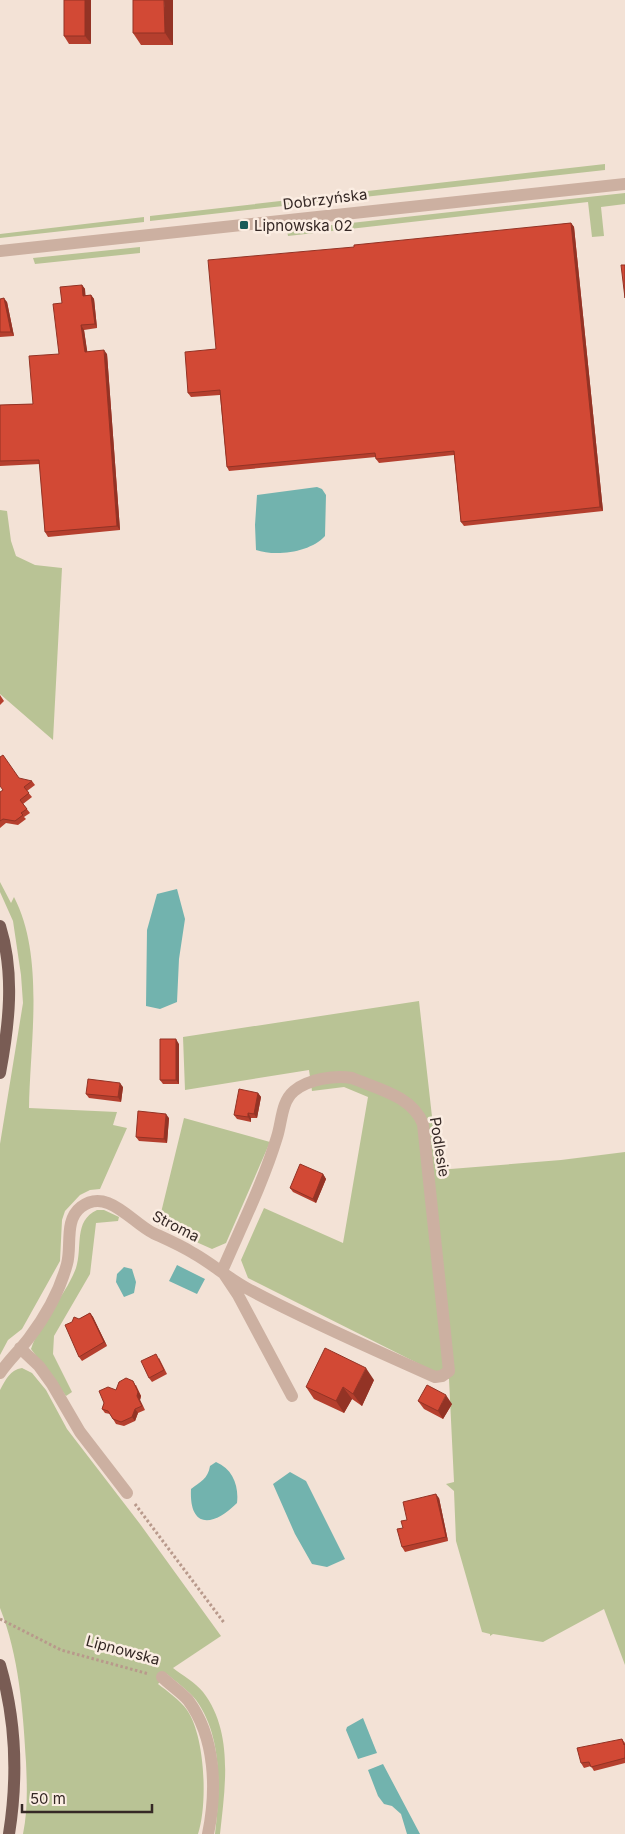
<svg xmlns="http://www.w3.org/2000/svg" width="625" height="1834" font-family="Inter,sans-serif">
<rect width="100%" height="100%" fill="#f3e2d6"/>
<path fill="#b9c395" d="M605,164V170L150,221V216Z
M625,193V204L601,207L604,236L592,237L588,202L288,236L287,230Z
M144,217V222L0,238V234Z
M140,247V253L35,264L33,258Z
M0,510L7,511L11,541L16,556L35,565L62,568L53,740L0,694Z
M0,882L11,903L14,897C45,957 30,1042 29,1108L117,1112L113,1125L127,1128L100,1189L90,1190L80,1195L65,1211L62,1220L60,1261L22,1329L8,1340L0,1355V1144L23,1003L21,975L13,921L0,892Z
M419,1001L438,1170L561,1160L625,1152V1665L604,1609L543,1642L493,1634L490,1636V1634L482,1632L456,1541L454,1491L446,1484L454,1482L449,1379L248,1278L241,1260L264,1208L343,1243L368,1097L344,1087L312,1091L309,1070L185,1090L183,1037Z
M184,1118L270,1142L226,1243L212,1249L158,1225Z
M97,1210H104L119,1217L118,1221L96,1223L90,1274L54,1336L53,1354L72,1392L66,1396L31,1349C40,1321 65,1297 76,1268C83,1247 73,1221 97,1210Z
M22,1368L32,1373L46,1390L67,1429L140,1524L221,1636L173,1668C182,1675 196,1683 203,1692C234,1732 225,1788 220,1834H215C220,1791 223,1737 196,1700C188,1690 176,1682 167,1674L158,1684C167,1691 180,1700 187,1710C205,1736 208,1804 198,1834H23C28,1810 27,1785 26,1762C23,1710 19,1656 0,1608V1390C6,1379 10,1370 22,1368Z"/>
<path fill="#72b3ae" d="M317,487L322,489L326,495L325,536C311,552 276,557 256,550L255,525L257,495Z
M177,889L185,919L179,959L177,1002L160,1009L146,1006L147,930L157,894Z
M177,1265L205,1279L197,1294L169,1281Z
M124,1267L132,1269L136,1282L134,1293L124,1297L116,1282L117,1274Z
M216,1462C233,1469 239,1486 237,1503C213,1527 189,1529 191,1489C200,1482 208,1479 210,1466Z
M290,1472L306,1481L345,1559L327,1567L312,1564L295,1534L273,1484Z
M363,1718L377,1753L358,1759L346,1730L347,1727Z
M383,1764L420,1834H407L401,1814L392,1806L384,1804L378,1796L368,1770Z"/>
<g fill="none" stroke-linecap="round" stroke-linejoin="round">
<path stroke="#b8998b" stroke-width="3" stroke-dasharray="2.5 2.5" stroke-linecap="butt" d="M135,1504L225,1624
M0,1619L61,1650L149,1674"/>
<path stroke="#ccb0a1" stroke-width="12" d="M0,251L625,184
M20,1348L39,1366L52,1384L80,1432L127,1493
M0,1373C9,1360 20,1350 29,1338C45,1317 60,1290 67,1264C72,1246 64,1220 81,1207C107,1187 131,1222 153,1233C166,1239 180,1245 193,1253C213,1264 230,1280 250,1290C310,1322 373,1349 435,1377L442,1376L449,1371L423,1124C412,1096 378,1089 352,1078C335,1075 308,1079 294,1091C281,1102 282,1122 277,1137C263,1183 241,1227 222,1271L238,1295L292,1396
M162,1677C170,1685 181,1692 188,1700C216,1738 217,1790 208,1834"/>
<path stroke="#795c54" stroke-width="12" d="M0,926C15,974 9,1025 0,1073
M0,1665C16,1720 18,1777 9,1834"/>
</g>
<path fill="#b53f2e" d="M64,0L91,44H69L64,36Z
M173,0V45H141L133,33Z
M571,223L574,227L603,511L464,526L461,522L454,455L379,463L376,459V457L229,471L227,467L220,395L191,397L188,393L216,349L354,247Z
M82,285L85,289V295H91L94,299L97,328L84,330L87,352L107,354L120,530L48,537L45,532L40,464L0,466V405L33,404L59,354L62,303Z
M0,299L7,302L14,336L0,337Z
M0,695L4,701L0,705Z
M32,781L35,785L27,791L32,797L23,804L30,813L24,817L26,819L18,825L6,823L0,828V792Z
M179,1044V1084H163L160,1080Z
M123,1087L121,1102L89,1098L86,1094Z
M258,1093L261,1097L257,1118H251V1122L237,1119L234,1115Z
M169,1118L167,1143L139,1141L136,1137Z
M323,1174L326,1179L316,1203L293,1192L290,1188Z
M90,1313L93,1317L107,1346L82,1361L79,1357V1319Z
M159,1358L167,1374L152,1382L149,1378Z
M374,1380L362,1406L352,1399L344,1413L314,1399L306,1387Z
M136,1385L141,1396L140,1400L145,1410L138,1413L135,1421L124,1426L116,1424L110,1414L105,1413L102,1409L104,1403L116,1390Z
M418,1401L452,1404L443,1419L424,1409Z
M439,1498L448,1541L405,1552L402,1547L403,1528L407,1520Z
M622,1739L625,1743V1763L594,1771L591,1766L584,1768L581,1763Z"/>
<path fill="#933325" d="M85,0H91V44L85,36Z
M164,0H173V45L165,33Z
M571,223L574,227L603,511L600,507Z
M82,285L85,289L86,300L83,296Z
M91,295L94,299L97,328L95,324Z
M4,298L7,302L14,336L11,332Z
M81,325L84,330L88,356L85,352Z
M104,350L107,354L120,530L117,526Z
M176,1039L179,1044V1084L176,1080Z
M120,1083L123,1087L121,1102L118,1097Z
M258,1093L261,1097L257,1118L254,1114Z
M248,1113L251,1118V1122L248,1117Z
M166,1114L169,1118L167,1143L164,1139Z
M323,1174L326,1179L316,1203L313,1199Z
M90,1313L93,1317L107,1346L104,1342Z
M366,1368L374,1380L362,1406L353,1394Z
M133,1381L141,1396L140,1400L145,1410L137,1396Z
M343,1387L352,1399L344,1413L336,1401Z
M446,1395L452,1404L443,1419L438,1411Z
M135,1409L138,1413L135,1421L132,1417Z
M436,1494L439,1498L448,1541L446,1537Z"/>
<path fill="#d24935" stroke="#933325" d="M64,0H85V36H64Z
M133,0H164L165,33H133Z
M571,223L600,507L461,522L454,451L376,459L375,453L227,467L220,390L188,393L185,352L216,349L208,260L354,247V245Z
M621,265H625V298Z
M82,285L83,296L91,295L95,324L81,325L85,352L104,350L117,526L45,532L39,460L0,461V405L33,404L29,356L59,354L53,304L62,303L60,287Z
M4,298L11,332H0V299Z
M3,755L19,778L32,781L24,787L29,793L20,800L27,809L21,813L23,815L15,821L3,819L0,821V792L3,790L0,786V757Z
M160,1039H176V1080H160Z
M88,1079L120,1083L118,1097L86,1094Z
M239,1089L258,1093L254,1114L248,1113V1117L234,1115Z
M138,1111L166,1114L164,1139L136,1137Z
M300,1164L323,1174L313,1199L290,1188Z
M90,1313L104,1342L79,1357L65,1325L72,1322L74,1317L79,1319Z
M325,1348L366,1368L353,1394L343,1387L336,1401L306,1387Z
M156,1354L164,1370L149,1378L141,1361Z
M126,1378L133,1381L138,1392L137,1396L142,1406L135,1409L132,1417L121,1422L113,1419L108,1411L102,1409L104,1403L99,1391L108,1387L116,1390L119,1382Z
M427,1385L446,1395L438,1411L418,1401Z
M436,1494L446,1537L402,1547L397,1529L403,1528L401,1521L407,1520L403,1502Z
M622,1739L624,1745L625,1744V1758L591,1767L589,1762L581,1763L577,1748Z"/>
<rect fill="#175a57" stroke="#fbede2" stroke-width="2" x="239" y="220" width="10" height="10" rx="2.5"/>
<g text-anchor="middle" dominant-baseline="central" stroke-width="5" stroke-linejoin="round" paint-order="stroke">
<g font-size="15" fill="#352825" stroke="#fbede2">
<text transform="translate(325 199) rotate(-7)">Dobrzyńska</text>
<text transform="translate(440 1147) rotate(81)">Podlesie</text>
<text transform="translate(176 1226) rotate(27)">Stroma</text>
<text transform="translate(123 1650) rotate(15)">Lipnowska</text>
</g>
<g font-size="15" fill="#352825" stroke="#fbede2" text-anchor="start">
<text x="254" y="225">Lipnowska 02</text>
</g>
</g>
<path d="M22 1804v8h130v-8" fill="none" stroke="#352825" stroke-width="2.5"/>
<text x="30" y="1804" font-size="15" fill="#352825" stroke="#fbede2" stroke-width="4" paint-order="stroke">50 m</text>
</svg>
